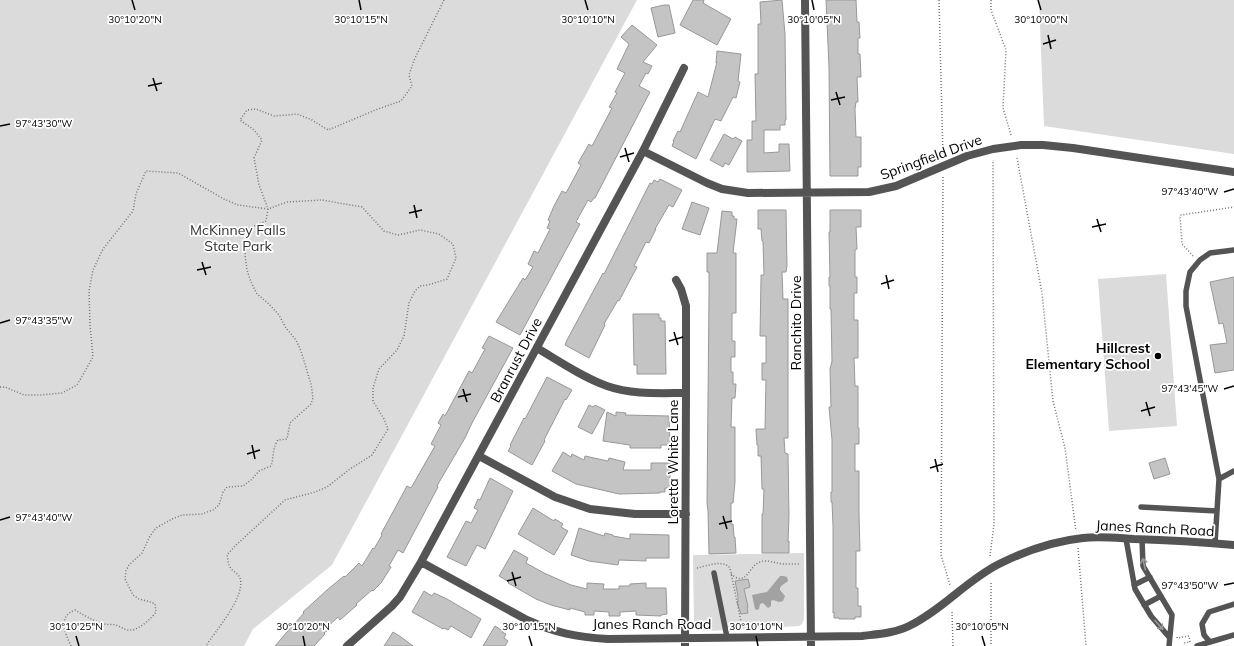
<svg xmlns="http://www.w3.org/2000/svg" width="1234" height="646" font-family="Mulish,sans-serif">
<rect width="100%" height="100%" fill="#fff"/>
<path fill="#dbdbdb" d="M0,0H637L332,565L253,629L244,646H0Z
M1039,0H1234V154L1044,126Z
M1166,274L1177,426L1109,431L1098,279Z
M804,553V619L802,624L799,626L708,631L700,630L694,624L693,555Z"/>
<path fill="#a2a2a2" d="M780,576H783L787,577L788,581C785,584 782,584 780,588V590L785,596L783,601L779,602L773,600L771,601V606L768,608L763,603L760,604L759,609L757,610L755,609L752,595L767,592Z"/>
<path fill="#c4c4c4" stroke="#989898" d="M693,0H704L703,3L731,19L717,45L680,25Z
M782,0L785,34L786,120H785V125H780V130H764V153L779,152V144H789L790,171L747,172V140H752V121H756L755,74H758V24H761L760,2Z
M826,0H856L857,22H859L860,38H858V54H860L861,77H857L858,102H856L855,109L856,137H861V167H858V176H830L829,67Z
M664,5H669L675,33L658,37L651,8Z
M632,25L657,45L643,62L652,66L648,74L646,73L639,86L650,92L595,198H594L591,202L588,200L576,222L580,224L520,335L496,322L523,278L525,280L533,267L528,264L534,251L538,253L550,229L547,228L550,221L548,220L554,206L562,191L566,193L581,165L578,163L589,144L592,146L612,108L609,107L617,93L615,92L625,73L617,69L629,44L621,37Z
M717,51L741,54L738,81L740,82L736,98L733,97L721,121L715,119L696,159L672,146L674,141H673L678,131L680,132L698,92L708,97L717,62L716,63Z
M724,134L733,139L735,137L742,141L729,165L725,163L723,167L710,160Z
M660,179L682,190L673,207L669,205L655,229H656L649,243L646,242L634,266L637,267L619,301L618,300L604,324L605,325L589,358L565,345L567,340L603,273L604,274L650,183L652,184L654,180L658,182Z
M692,202L709,208L700,235L682,229Z
M758,210H786L787,266L786,272H782L783,299H788V438H784L785,453L788,454L789,515L788,542L789,541V553H762V514H763L764,489H762L761,456H758V445H757L756,429H765L766,380H762V363H766V336H760L761,279V275H764L763,241H762L761,229H758Z
M830,210H861V227H856L857,249L855,250V277H857V293H854V320H858V358H854L855,386H858V428H859V444H855V471H859V514L860,551H856V588H858V606H861V617H855V619H839V618H834V612L833,613V526L832,502H831V492H832V440L829,407H831L830,369L832,361L831,309H830V286H829V277H830L829,232H830Z
M722,211L732,212V216H734V219H737L733,253H736V313H732V341H735V357H731V372H733V384H736L735,398H732L731,427H735V482L733,503H731V524H733L734,537H735L736,553L709,554L708,511L707,503L709,297V272H707V253H717Z
M1234,277V370L1215,373L1210,345L1227,343L1223,323L1219,324L1210,282Z
M633,314H659V318H661V321H665L666,374H637V365H634Z
M489,336L513,348L472,423L465,438L441,479L437,486L438,487L403,553L398,550L389,566L391,567L381,583L373,591L372,590L356,604L357,605L340,620L338,617L326,628L328,630L324,633L325,634L314,646H275L287,632L304,613L303,612L327,590L344,576L345,577L359,563L362,566L373,548L374,549L382,535L381,534L407,486L411,488L435,446L431,444L441,425L438,423L443,414L445,416L469,371L472,373L485,349L482,348Z
M547,377L572,390L566,400L565,399L544,440L545,441L532,465L508,451L511,446L510,445L524,418L525,419Z
M589,405L593,407L595,405L605,410L592,434L578,427Z
M607,412L616,416V412L626,413L625,415L669,416L670,445H661V448H630V445L603,441Z
M563,452L571,457L572,454L584,460L585,456L608,461L609,458L625,462L623,470H651V463H670V488H665V492H660V493L619,494L576,484L552,471Z
M1165,458L1170,474L1154,479L1149,463Z
M490,478L513,491L485,549L477,545L466,566L447,557L466,521L471,523L478,510L474,508L478,499L480,500Z
M533,508L554,521L555,519L563,524L561,527L568,531L554,555L518,534Z
M579,528L604,536L605,533L613,535V536L630,539V534L669,535V558H646V561L619,560L618,565L589,561L571,555Z
M514,550L528,558L526,563L544,573L571,585L587,589V583L604,584L603,589H619V586H630V584L646,583V588H666L667,614L661,615V616L636,615V611L620,612V616H609V612L594,611V615H585V612L570,608V610L551,605L536,599L508,583L509,582L499,576Z
M748,579L750,587L744,589L748,607H747L748,613L741,614L737,602H738V596L735,581Z
M424,591L432,596L434,593L447,599L481,619L471,638L451,626L448,630L444,628L443,629L412,612Z
M495,626L503,631L502,632L506,634L504,638L508,641L505,646H483Z
M393,632L401,637L413,646H384Z"/>
<g fill="none" stroke-linecap="round" stroke-linejoin="round">
<path stroke="#767676" stroke-width="1.5" stroke-dasharray="1 2" stroke-linecap="butt" d="M939,0L943,157
M991,0V10L1006,50L1003,108L1011,135
M1017,158L1042,293L1053,401L1065,448L1076,531
M943,177L941,555L950,585
M1193,256L1182,244L1180,217L1181,215L1234,207
M0,387H5L24,395H40L62,393L77,385L93,357L90,325L89,291L93,270L103,249L133,211L136,194L146,171L178,173L224,199L238,205L268,209L287,202L322,200L362,207L384,231L398,235L420,230L439,234L453,244L456,258L447,279L428,285L420,286L415,291L409,303L404,336L397,350L379,369L373,388V401L384,419L388,429L372,455L350,469L327,487L315,492L285,500L235,546L227,555C228,559 228,564 230,567C233,572 239,574 240,578C246,597 215,631 206,646
M1078,548L1086,646
M990,556L994,524L993,160
M697,568C707,566 723,559 730,568L742,626
M731,574C747,588 748,566 760,562C767,559 777,564 785,564C790,564 795,564 800,564
M991,583V646
M952,612L953,646
M1177,637V638L1189,636L1190,642L1184,643V645
M71,646C65,633 57,617 75,610C84,615 93,621 104,624C108,625 112,624 116,625C121,627 126,631 131,630C139,630 152,618 156,612L155,604L151,602L139,599L133,595L125,579L126,571L129,565L142,553L150,536L156,528L172,519L182,515L202,514L213,510L219,505L223,492L227,487L243,486L251,480L259,471L271,466C274,458 272,448 278,440L287,439L290,423L311,404L313,398L311,384L301,351L296,340L286,328L279,315L269,304L257,294L251,282L247,270L245,255L247,229L266,221L268,209L259,185L254,158L262,140L254,130L240,120L247,110L256,109L274,116L297,114L312,120L328,130L378,109L401,101L412,86L409,75L415,58L444,0"/>
<path stroke="#545454" stroke-width="5.5" d="M1219,479L1186,306V291L1190,272L1200,260L1210,253L1234,250
M1141,507L1217,511
M1126,539L1135,589L1151,616L1169,637
M1142,539L1143,566L1172,615L1169,646
M1215,543L1219,479L1234,471
M714,573L727,637
M1134,585L1150,577
M1234,604L1209,612L1202,624L1204,635L1210,642L1234,635
M1144,605L1161,596
M1197,646L1210,642"/>
<path stroke="#545454" stroke-width="8" d="M805,0L811,646
M643,151L707,183L722,189L748,193L869,192L896,186L967,156L993,149L1021,145H1043L1073,148L1234,172
M676,280L681,289L686,306V393L685,646
M537,348C559,361 582,377 607,386C632,395 660,393 686,393
M479,456L555,497L590,509L635,514H686
M421,562L527,620C556,633 576,637 608,639L862,636C878,634 895,633 909,626C942,610 967,580 999,564C1025,551 1054,541 1083,538C1100,536 1117,538 1134,539C1167,540 1201,542 1234,545
M347,646L392,606L400,597L421,562L643,151L684,68"/>
</g>
<defs><path id="oneway-shaft" d="M-6 0H5M1.5-3L5.5 0L1.5 3" fill="none" stroke-width="1.6" stroke-linecap="round" stroke-linejoin="round"/></defs>
<g stroke="#989898">
<use href="#oneway-shaft" transform="translate(1144 564) rotate(-103)"/>
<use href="#oneway-shaft" transform="translate(1159 625) rotate(49)"/>
</g>
<path fill="none" stroke="#000" stroke-width="1.5" d="M132,0L135,10M359,0L361,10M585,0L588,10M812,0L814,10M1038,0L1041,10M1048,35L1051,49M1043,44L1056,40M153,78L157,91M148,86L162,83M836,92L840,105M831,100L845,97M0,126L10,124M625,148L629,162M620,157L634,153M1224,192L1234,189M414,205L417,218M409,213L422,210M1097,219L1101,232M1092,227L1106,224M202,262L206,275M197,270L211,267M886,275L889,289M881,284L894,280M0,323L10,320M674,332L678,345M669,341L683,337M463,389L467,402M1224,389L1234,386M458,397L471,394M1146,402L1150,416M1141,411L1155,407M252,445L255,459M247,454L260,450M935,459L938,472M930,468L943,464M723,516L727,529M0,520L10,517M719,524L732,521M512,572L516,586M507,581L521,577M1224,585L1234,583M76,636L79,646M303,636L305,646M529,636L532,646M756,636L758,646M982,636L985,646"/>
<circle fill="#000" stroke="#fff" stroke-width="1.5" cx="1158" cy="356" r="4"/>
<g text-anchor="middle" dominant-baseline="central" stroke-width="3.5" stroke-linejoin="round" paint-order="stroke">
<g font-size="14" fill="#000" stroke="#fff">
<text transform="translate(931 157) rotate(-20)">Springfield Drive</text>
<text transform="translate(796 323) rotate(-90)">Ranchito Drive</text>
<text transform="translate(516 360) rotate(-62)">Branrust Drive</text>
<text transform="translate(673 462) rotate(-90)">Loretta White Lane</text>
<text transform="translate(1155 528) rotate(3)">Janes Ranch Road</text>
<text x="652" y="624">Janes Ranch Road</text>
</g>
<g font-size="14" fill="#323232" stroke="#fff">
<text x="238" y="230">McKinney Falls<tspan x="238" dy="16">State Park</tspan></text>
</g>
<g font-size="14" font-weight="bold" fill="#000" stroke="#fff" text-anchor="end">
<text x="1150" y="348">Hillcrest<tspan x="1150" dy="16">Elementary School</tspan></text>
</g>
</g>
<g font-size="10" text-anchor="middle" fill="#000" stroke="#fff" stroke-width="3.5" stroke-linejoin="round" paint-order="stroke">
<text x="135" y="23">30°10'20"N</text>
<text x="361" y="23">30°10'15"N</text>
<text x="588" y="23">30°10'10"N</text>
<text x="814" y="23">30°10'05"N</text>
<text x="1041" y="23">30°10'00"N</text>
<text x="44" y="127">97°43'30"W</text>
<text x="1190" y="195">97°43'40"W</text>
<text x="44" y="324">97°43'35"W</text>
<text x="1190" y="392">97°43'45"W</text>
<text x="44" y="521">97°43'40"W</text>
<text x="1190" y="589">97°43'50"W</text>
<text x="76" y="630">30°10'25"N</text>
<text x="303" y="630">30°10'20"N</text>
<text x="529" y="630">30°10'15"N</text>
<text x="756" y="630">30°10'10"N</text>
<text x="982" y="630">30°10'05"N</text>
</g>
</svg>
